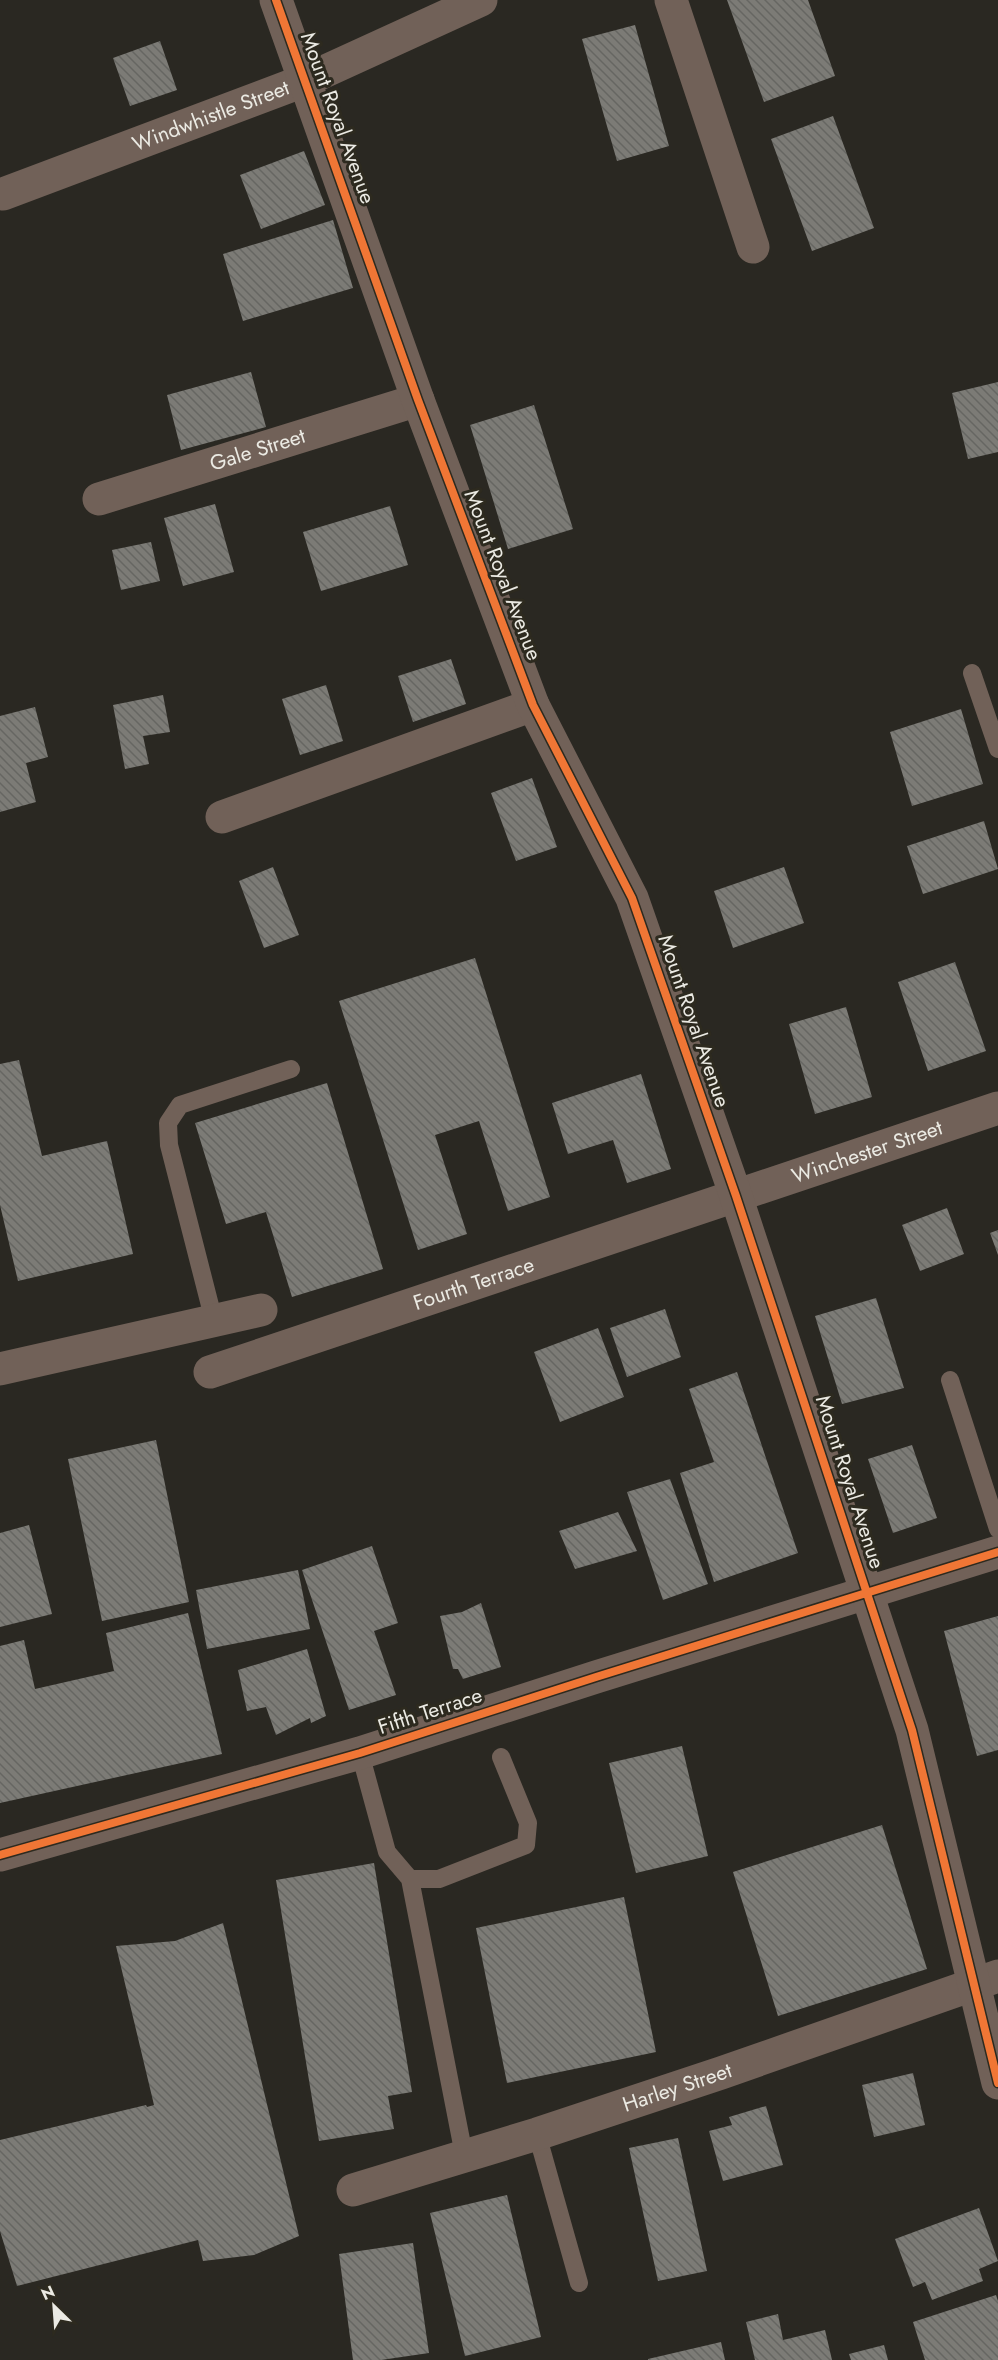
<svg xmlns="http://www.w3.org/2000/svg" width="998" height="2360" font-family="Jost,sans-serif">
<defs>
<pattern id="building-back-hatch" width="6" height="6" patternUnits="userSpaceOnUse" patternTransform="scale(1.5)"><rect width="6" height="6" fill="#7c7b76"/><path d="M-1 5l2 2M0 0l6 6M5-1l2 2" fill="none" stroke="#666662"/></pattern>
</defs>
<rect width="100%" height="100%" fill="#2a2822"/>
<path fill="url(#building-back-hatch)" d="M727,0H808L835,76L764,102Z
M635,25L669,146L617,161L582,39Z
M160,41L177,90L130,106L113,58Z
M833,116L874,228L812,251L771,139Z
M304,151L325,205L261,229L240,175Z
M333,220L353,288L243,321L223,254Z
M251,372L266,427L181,450L167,395Z
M998,382V452L968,459L952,393Z
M534,405L573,529L508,549L470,425Z
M215,504L234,572L183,586L164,518Z
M390,506L408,565L321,591L303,532Z
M151,542L160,581L121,590L112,550Z
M451,659L466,704L413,722L398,676Z
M326,685L343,741L300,755L282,699Z
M163,695L170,732L143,736L149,764L125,769L113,705Z
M35,707L48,757L26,763L36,802L0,812V716Z
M961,709L983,784L912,806L890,732Z
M532,778L557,847L516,861L491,793Z
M984,821L998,869L923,894L907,846Z
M273,867L299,935L264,948L239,881Z
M784,867L804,923L733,948L714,891Z
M475,958L550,1197L508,1211L479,1121L435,1135L467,1234L418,1250L339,1001Z
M955,962L986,1051L928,1071L898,982Z
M846,1007L872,1097L815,1114L789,1024Z
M19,1060L42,1156L107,1141L133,1254L18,1281L0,1205V1064Z
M641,1074L671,1169L627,1183L613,1140L568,1154L552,1103Z
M327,1083L383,1269L292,1297L266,1212L226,1224L195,1123Z
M947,1208L964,1254L920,1271L902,1225Z
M998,1230V1255L990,1233Z
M876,1298L904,1388L842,1404L815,1316Z
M665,1309L681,1357L627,1377L610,1328Z
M598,1328L624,1397L560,1422L534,1352Z
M737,1372L798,1553L714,1582L680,1473L714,1462L689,1389Z
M156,1440L189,1602L102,1621L68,1459Z
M912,1445L937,1518L893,1533L868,1459Z
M670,1479L708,1584L663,1600L627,1492Z
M618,1512L637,1551L575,1569L559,1531Z
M29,1525L52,1614L0,1627V1533Z
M372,1546L398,1623L374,1631L396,1695L349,1710L302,1570Z
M298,1570L310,1629L207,1649L196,1590Z
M481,1603L501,1667L463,1679L458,1669H453L440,1616L462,1612Z
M188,1613L222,1754L0,1803V1646L24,1640L35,1689L114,1671L106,1633Z
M998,1616V1750L977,1756L944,1631Z
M307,1649L326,1716L311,1723L310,1718L276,1735L266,1707L247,1711L238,1670Z
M682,1746L708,1856L636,1873L609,1763Z
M882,1825L927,1969L778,2016L733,1872Z
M374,1863L412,2092L388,2096L394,2129L319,2141L276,1880Z
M624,1897L656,2052L507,2083L476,1928Z
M223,1923L299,2236L254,2255L203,2261L198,2240L17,2286L0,2231V2140L146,2105L147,2107L154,2105L116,1946L175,1941Z
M913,2073L925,2125L874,2137L862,2085Z
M766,2106L783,2165L723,2181L709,2131L732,2125L729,2117Z
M678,2138L707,2271L658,2281L629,2148Z
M507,2195L541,2337L465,2356L430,2213Z
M979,2208L998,2261L979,2269L983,2281L932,2300L925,2282L913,2287L895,2239Z
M413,2243L429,2353L381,2360H353L339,2254Z
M996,2295L998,2301V2360H925L913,2322Z
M778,2314L783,2340L825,2330L832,2360H755L746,2322Z
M721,2342L725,2360H648V2359Z
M884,2345L888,2360H851L849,2354Z"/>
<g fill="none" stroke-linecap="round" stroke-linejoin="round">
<path stroke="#716158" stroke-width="18" d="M972,673L998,749
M214,1321L169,1145L168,1123L180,1105L291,1069
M950,1380L998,1529
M360,1753L387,1852L410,1879H439L526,1845L528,1823L501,1757
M410,1879L464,2155
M537,2134L579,2283"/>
<g stroke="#716158" stroke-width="33">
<path d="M671,0L753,247"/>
<path id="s1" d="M3,194L306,80L481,0"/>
<path id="s2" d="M99,499L418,400"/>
<path d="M222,817L533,705"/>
<path d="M0,1369L261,1310"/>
<path id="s3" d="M210,1372L998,1108"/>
<path d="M0,1855L360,1753L596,1677L998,1552"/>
<path id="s4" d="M353,2190L537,2134L721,2073L998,1976"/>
</g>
<path stroke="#716158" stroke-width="33" d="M276,0L418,400L533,705L632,898L736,1196L912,1730L998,2083"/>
<defs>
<path id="cycleway" d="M276,0L418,400L533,705L632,898L736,1196L912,1730L998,2083
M0,1855L360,1753L596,1677L998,1552"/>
</defs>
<use href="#cycleway" stroke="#2d2a1f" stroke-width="11"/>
<use href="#cycleway" stroke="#f07635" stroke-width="8"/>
</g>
<g text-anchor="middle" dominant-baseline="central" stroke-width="6" stroke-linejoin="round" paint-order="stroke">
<g font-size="21" fill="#ebeae3" stroke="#2d2a1f">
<text stroke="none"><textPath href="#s1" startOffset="222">Windwhistle Street</textPath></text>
<text transform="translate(338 118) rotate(70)">Mount Royal Avenue</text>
<text stroke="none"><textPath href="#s2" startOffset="166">Gale Street</textPath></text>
<text transform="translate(503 575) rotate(69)">Mount Royal Avenue</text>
<text transform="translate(694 1021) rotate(71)">Mount Royal Avenue</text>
<text stroke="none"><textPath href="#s3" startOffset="693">Winchester Street</textPath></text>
<text stroke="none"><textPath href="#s3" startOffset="278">Fourth Terrace</textPath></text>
<text transform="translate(850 1482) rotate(72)">Mount Royal Avenue</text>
<text transform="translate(430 1711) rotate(-18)">Fifth Terrace</text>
<text stroke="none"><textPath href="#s4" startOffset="340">Harley Street</textPath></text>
</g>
</g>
<g transform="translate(54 2306) rotate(335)" stroke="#2d2a1f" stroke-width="4.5" paint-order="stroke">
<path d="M0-4.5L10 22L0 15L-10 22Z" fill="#ebeae3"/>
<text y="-9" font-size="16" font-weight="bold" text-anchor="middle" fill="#ebeae3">N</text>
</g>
</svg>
